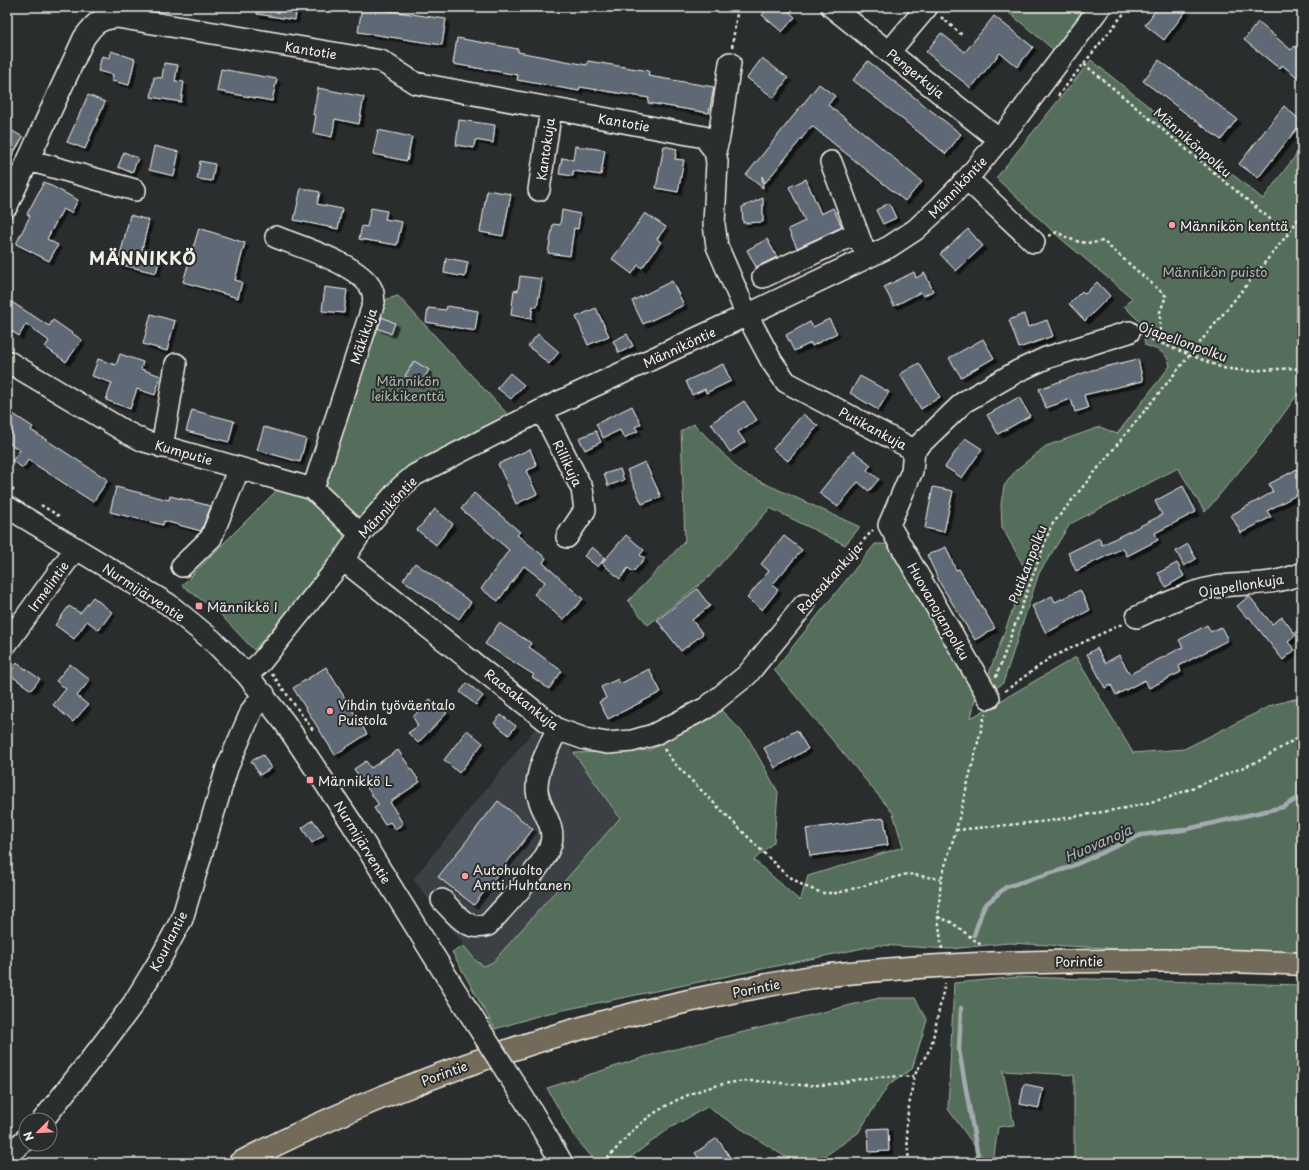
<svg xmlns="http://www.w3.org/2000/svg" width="1309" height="1170" font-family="'Playpen Sans',sans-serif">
<defs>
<filter id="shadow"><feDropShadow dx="3.5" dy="3.5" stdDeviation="0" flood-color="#0009"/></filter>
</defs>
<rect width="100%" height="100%" fill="#2a2d2e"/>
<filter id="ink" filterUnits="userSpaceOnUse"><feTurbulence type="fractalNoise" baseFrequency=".025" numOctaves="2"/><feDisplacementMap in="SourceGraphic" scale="8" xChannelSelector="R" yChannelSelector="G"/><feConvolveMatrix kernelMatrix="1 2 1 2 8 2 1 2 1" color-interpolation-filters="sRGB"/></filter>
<g filter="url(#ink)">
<path fill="#3a3f44" d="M538,725L567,743L620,818L493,962L484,966L476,961L413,879Z"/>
<path fill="#546e5c" stroke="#a4b0a2" d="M1002,7H1088L1054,50Z
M1091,60L1263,199L1302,147V388L1262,444L1205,512L1178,468L1070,524L1039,573L1003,683L992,691L986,681L1027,572L1002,527L1001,504L1004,486L1016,470L1046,446L1100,427L1117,434L1170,366C1167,351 1157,350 1145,345L1142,324L1124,306L1132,298L1060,238L996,178Z
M398,296L511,418L369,516L354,521L325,492L322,479L381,307L387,299Z
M694,424L742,473L860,527L845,545L770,508L708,578L648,625L628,601L685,541L681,431Z
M279,488C290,493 303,496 313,502C327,511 346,529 345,546L254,650L219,613L182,585Z
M875,544H887L976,695L971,718L1076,657L1133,753L1184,749L1272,705L1302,697V958L1008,943L950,949L878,945L544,1014L495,1029L452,952L464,946L476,961L484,966L493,962L620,818L574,753L650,750L721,710L748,738L778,792L774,842L754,860L800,901L808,876L903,847L893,813L774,670Z
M1019,977L1302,985V1163H1074V1075L1003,1071L1014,1125L998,1127L993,1163H987L948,1109L954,983Z
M879,998H915L927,1020L912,1069L889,1084L858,1133L815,1163H801L784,1156L707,1107L670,1128L623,1163H597L574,1136L547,1088L648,1056Z"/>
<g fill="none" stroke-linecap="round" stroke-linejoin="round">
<path stroke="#a3abae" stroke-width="4.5" d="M974,935L984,906L1006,887L1068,868L1141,835L1183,830L1283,807L1302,796
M961,1008L959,1050L979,1163"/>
</g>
<path fill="#5f6976" stroke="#f4f1e8" filter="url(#shadow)" d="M257,7H297L295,20L257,14Z
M362,7L446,19L442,45L358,32Z
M769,7H784L795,17L782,32L762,15Z
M1158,7H1189L1164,40L1145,25Z
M994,16L1033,47L1017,67L1000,53L971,88L926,52L941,33L965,52Z
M1258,22L1291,50L1295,46L1302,51V81L1282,65L1280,69L1244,40Z
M457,38L518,49V52L587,65L588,61L649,71L648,76L714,87L709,113L648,103L649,98L580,87L579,91L517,80L518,75L453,64Z
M111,51L135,59L129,85L112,81L113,75L98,71L102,56L110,58Z
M762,58L788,78L774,98L747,78Z
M1159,60L1237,119L1221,140L1143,81Z
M868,61L961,134L946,154L853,80Z
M164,63L178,65L175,81L184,82L181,102L151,97L154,77L162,78Z
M221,69L277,79L272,101L217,91Z
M819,84L835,96L828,105L869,137L922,182L905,201L812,126L765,183L762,176L763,188L746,175Z
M318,88L364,97L359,124L335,119L332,137L313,133L316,115H313Z
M88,95L105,102L85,149L67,142Z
M1284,106L1302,122L1258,178L1239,164Z
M459,120L495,125L493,143L475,140L474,148L456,145Z
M7,128L23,137L7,165Z
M378,130L412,137L407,161L373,154Z
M154,146L179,152L174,176L149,170Z
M575,146L605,150L601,175L573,171V176L559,174L562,158L573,160Z
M664,146L677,149L675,159L684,160L678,192L656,188Z
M124,152L138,158L132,173L118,167Z
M200,161L215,164L212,181L197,179Z
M806,179L821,214L833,208L842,227L797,248L788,229L805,221L789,187Z
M44,182L78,200L71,213L63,209L47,239L58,245L49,261L16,244L30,216L27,214Z
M301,188L320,192L317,204L342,209L338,229L294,220Z
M487,190L511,194L503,236L480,232Z
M763,198V222L743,223L742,207Z
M889,203L896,218L883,224L876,210Z
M371,208L387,211L385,219L402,222L397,245L359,239L362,226L367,227Z
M562,210L580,214L578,229L574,228L570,256L548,253L553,224L560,225Z
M645,213L666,227L657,239L661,242L642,268L638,265L632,274L612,259Z
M130,215L149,220L142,249L161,253L156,273L118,264Z
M199,228L245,243L235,280L242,282L238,298L183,282Z
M968,229L983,246L956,271L940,254Z
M767,239L777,257L756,267L747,250Z
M446,258L468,262L465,277L444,273Z
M914,272L916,278L925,273L933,291L923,296L921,292L894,306L884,287Z
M520,276L542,279L537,307L533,306L531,319L511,315L514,290L518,291Z
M672,281L684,305L643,324L632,301Z
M1097,282L1110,296L1085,321L1069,304L1082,291L1085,294Z
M325,287L347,290L344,313L322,311Z
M7,299L49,326L53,320L82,340L66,362L45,347L49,341L26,324L19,336L7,328Z
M447,306L478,311L475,331L426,322L428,308L446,310Z
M596,308L609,336L588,345L576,317Z
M151,314L175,321L167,351L143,344Z
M1024,314L1028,327L1047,320L1053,336L1019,348L1009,320Z
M382,317L395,323L391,334L378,328Z
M829,319L837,333L812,346L811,343L794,351L786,335L810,322L813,327Z
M538,334L559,352L549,364L528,346Z
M627,334L633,346L619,353L613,341Z
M983,339L994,358L961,377L949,358Z
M120,354L143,362L141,369L161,376L155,395L137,389L130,409L106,400L112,383L92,376L98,359L116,365Z
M1138,359L1143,381L1084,395L1088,408L1075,412L1071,399L1046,408L1039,389L1092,370Z
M414,361L429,370L420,385L405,376Z
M919,363L940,397L921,409L900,374Z
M723,364L731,381L706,393L705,389L692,395L686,381Z
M510,373L524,385L511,399L497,388Z
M860,376L889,392L878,410L850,393Z
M1019,397L1030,416L998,434L987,415Z
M744,401L757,420L738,432L745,442L730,452L711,423Z
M632,406L641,424L635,427L638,431L624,438L620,430L603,438L596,424Z
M7,410L33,427L31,430L108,480L93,502L28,460L23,468L12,461L20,450L7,442Z
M192,410L234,421L229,442L186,431Z
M803,414L818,426L788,461L773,449Z
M264,427L306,439L300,462L257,450Z
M596,431L601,442L585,450L579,438Z
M965,438L982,449L962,478L945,467Z
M530,449L537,466L526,471L537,494L516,504L498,464Z
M853,451L871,465L867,470L879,479L869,491L858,482L838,507L819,493Z
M645,462L661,497L642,504L627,470Z
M620,469L624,480L608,486L604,474Z
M1297,469L1302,477V492L1267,511L1271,517L1241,533L1231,515L1273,492L1269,484Z
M1183,486L1196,512L1155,533L1158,540L1127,556L1123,548L1076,571L1068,553L1099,538L1102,545L1162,515L1155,501Z
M116,487L169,500L170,496L211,506L201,531L164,521L163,525L110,512Z
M933,487L953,491L944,532L925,528Z
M474,493L520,532L517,535L546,558L543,563L583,599L563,620L534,594L545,582L524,566L498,601L481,589L509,550L461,509Z
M435,509L453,524L436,545L417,530Z
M626,535L644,550L640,555L645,558L633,572L628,568L620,579L602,563Z
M784,536L802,550L772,585L778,590L762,610L747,598L769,571L761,564Z
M1188,544L1196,559L1184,566L1176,551Z
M592,547L605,558L598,567L584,556Z
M946,547L956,570L959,569L995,628L975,640L941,585L927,555Z
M415,563L471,602L459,619L403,580Z
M1177,563L1184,576L1166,587L1158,573Z
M697,589L710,606L692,620L703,634L681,651L657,620Z
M1080,590L1090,610L1046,633L1032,606L1052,596L1055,602Z
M1249,596L1272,624L1282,617L1296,635L1288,642L1295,650L1283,660L1249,617L1247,618L1237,606Z
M93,597L112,612L99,630L87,621L74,639L55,625L69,606L80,613Z
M499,623L531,643L529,647L562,671L549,689L532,677L534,675L485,644Z
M1207,625L1211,632L1221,627L1228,640L1179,666L1181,672L1149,688L1145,680L1116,695L1111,685L1105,688L1087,654L1097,648L1105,663L1119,655L1130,674L1183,647L1179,640Z
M17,663L40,679L31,690L9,674Z
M70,664L90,680L77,696L88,705L73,722L53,705L66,689L56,681Z
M326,667L367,734L335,755L293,688Z
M649,669L661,692L608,719L599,702L606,698L601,687L618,679L620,684Z
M467,683L483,696L476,705L460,692Z
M430,699L447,713L418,743L408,733L418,726L413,717Z
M501,715L516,726L509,735L494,723Z
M467,730L483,743L459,773L444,760Z
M797,730L808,749L775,768L764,748Z
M398,750L420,782L390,802L403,824L395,829L390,822L385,825L374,808L379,805L354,769L366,761L371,768Z
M263,755L271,768L260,775L251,761Z
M498,801L533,829L474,905L438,877Z
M884,818L888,845L810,856L806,829Z
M313,820L324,835L312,843L302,828Z
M1024,1084L1043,1088L1039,1108L1020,1104Z
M888,1128L889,1151L869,1152L868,1129Z
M717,1138L734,1163H702L695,1153Z"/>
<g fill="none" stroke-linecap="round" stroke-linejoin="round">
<defs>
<path id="minor" d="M832,7L998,139
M889,52L927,7
M715,151L719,137L730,63
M28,160L135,190
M831,162L862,245
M967,179L1034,242
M539,190L551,109
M7,206L84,38C94,24 98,19 117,17L381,61L415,83L704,137L715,151L717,162L714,224L717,246L747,315L772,362L786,382L914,450L964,402L1018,371L1046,358L1129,332
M276,237C301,247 361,265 372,290C374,293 373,299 374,302L313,489
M763,277L857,233
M7,361L126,432L144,441L313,489L360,534
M542,410L582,489L585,510L567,537
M162,447L176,364
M914,450L912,471L889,525L989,698
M7,507L168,604L212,640L247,675L285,723L351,822L463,1003
M343,560L557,729L585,739L607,743L632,741L653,735L706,708L747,675L804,605
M182,566L211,538L239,468
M1137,617C1164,605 1193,589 1223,586C1250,583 1276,585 1302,573
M7,643L76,548
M247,675L261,662L343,560L360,534L401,487L415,475L542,410L747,315L889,247L915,230L939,208L967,179L1015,120L1100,7
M442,900C456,914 467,932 488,925C504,907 547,863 551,843C556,824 538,808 537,790C536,769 549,748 557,729
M531,1110L562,1163
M43,1120L103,1044L133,1004L158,963L182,919L227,768L252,710L264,694
M7,1156L26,1139"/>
<path id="highway" d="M240,1163C292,1135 345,1112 400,1090C508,1047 618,1014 732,992C759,987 786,981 813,977C910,965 1007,962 1104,961C1170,960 1236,960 1302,964"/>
</defs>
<use href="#minor" stroke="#f4f1e8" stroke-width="24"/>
<use href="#highway" stroke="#f4f1e8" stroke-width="25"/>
<path stroke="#f4f1e8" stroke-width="2.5" stroke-dasharray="3 3" stroke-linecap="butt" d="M941,17L962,35
M732,47L738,7
M1084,64L1288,234
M1058,96L1129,7
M1049,236L1057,232C1073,242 1085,245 1103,241L1166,296L1160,312V329L1158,341
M1145,337L1223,368L1246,371L1294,368L1302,371
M7,486L14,490
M41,505L59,516
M815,593L873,530
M272,674L313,730
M996,677L1051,526L1288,234L1302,213
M1005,691L1050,658L1122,624
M664,749L675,764L784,873L804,886L822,893H837L907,874L941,879
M956,830L1049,821L1132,807L1170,797L1259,761L1302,735
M938,917L951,922L981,945
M942,949L938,917L941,879L956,830L985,714
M603,1163C615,1151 626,1136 639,1125C669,1099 715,1080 756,1081C777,1082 797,1086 817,1085C834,1085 851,1080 868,1078C883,1076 899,1077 914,1076
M909,1163L906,1125L914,1076L931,1047L945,983"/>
<use href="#minor" stroke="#2a2d2e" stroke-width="21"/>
<use href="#highway" stroke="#736b5a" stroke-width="22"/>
<defs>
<path id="minor-bridge" d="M463,1003L531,1110"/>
</defs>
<use href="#minor-bridge" stroke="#f4f1e8" stroke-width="24" stroke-linecap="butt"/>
<use href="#minor-bridge" stroke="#2a2d2e" stroke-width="21"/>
</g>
</g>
<g fill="#ff9aa2" stroke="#2a2d2e" stroke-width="1.5">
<circle cx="1172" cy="225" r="4"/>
<rect x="195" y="602" width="8" height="8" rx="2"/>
<circle cx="330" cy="711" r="4"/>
<rect x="306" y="776" width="8" height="8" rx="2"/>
<circle cx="465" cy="876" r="4"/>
</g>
<g text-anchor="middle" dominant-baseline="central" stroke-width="4" stroke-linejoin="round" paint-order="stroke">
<g font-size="13" fill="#f4f1e8" stroke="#2a2d2e">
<text transform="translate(311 50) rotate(9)">Kantotie</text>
<text transform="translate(916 73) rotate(39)">Pengerkuja</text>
<text transform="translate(624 122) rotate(10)">Kantotie</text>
<text transform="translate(1193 142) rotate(41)">Männikönpolku</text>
<text transform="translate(545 149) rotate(-82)">Kantokuja</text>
<text transform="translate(957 187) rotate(-47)">Männiköntie</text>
<text transform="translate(363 336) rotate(-72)">Mäkikuja</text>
<text transform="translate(1183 341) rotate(20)">Ojapellonpolku</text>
<text transform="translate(679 347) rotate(-25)">Männiköntie</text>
<text transform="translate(873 428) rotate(28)">Putikankuja</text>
<text transform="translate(184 452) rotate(16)">Kumputie</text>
<text transform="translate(568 463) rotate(64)">Rillikuja</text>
<text transform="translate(387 507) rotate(-47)">Männiköntie</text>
<text transform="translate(1027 564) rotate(-69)">Putikanpolku</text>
<text transform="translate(829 578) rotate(-48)">Raasakankuja</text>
<text transform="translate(1241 585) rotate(-9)">Ojapellonkuja</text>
<text transform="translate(48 586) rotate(-54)">Irmelintie</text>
<text transform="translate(144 592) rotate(33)">Nurmijärventie</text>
<text transform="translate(939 611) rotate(60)">Huovanojanpolku</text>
<text transform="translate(522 699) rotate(38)">Raasakankuja</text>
<text transform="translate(363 842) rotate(58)">Nurmijärventie</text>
<text transform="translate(168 941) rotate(-63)">Kourlantie</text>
<text transform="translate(1079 961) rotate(-1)">Porintie</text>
<text transform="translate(756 988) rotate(-11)">Porintie</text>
<text transform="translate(444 1073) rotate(-20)">Porintie</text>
</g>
<g font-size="13" fill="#f4f1e8" stroke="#2a2d2e" text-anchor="start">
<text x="1180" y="225">Männikön kenttä</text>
<text x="207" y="606">Männikkö I</text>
<text x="338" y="704">Vihdin työväentalo<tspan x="338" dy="15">Puistola</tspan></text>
<text x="318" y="780">Männikkö L</text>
<text x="473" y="869">Autohuolto<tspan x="473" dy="15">Antti Huhtanen</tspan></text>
</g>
<g font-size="13" fill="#acb6a9" stroke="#2a2d2e">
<text x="1215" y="271">Männikön puisto</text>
<text x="408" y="380">Männikön<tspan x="408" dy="15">leikkikenttä</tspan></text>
</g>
<g font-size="14" font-style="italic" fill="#b0b6b8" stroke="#2a2d2e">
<text transform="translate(1098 843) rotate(-24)">Huovanoja</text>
</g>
<g font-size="17" font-weight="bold" letter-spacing="1" fill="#f4f1e8" stroke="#2a2d2e">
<text x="143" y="258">MÄNNIKKÖ</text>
</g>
</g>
<rect width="1309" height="1170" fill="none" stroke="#2a2d2e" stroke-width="24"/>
<rect x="12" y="12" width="1285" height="1146" fill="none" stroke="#f4f1e8" stroke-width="1.5" filter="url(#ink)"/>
<g transform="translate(38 1132) rotate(246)"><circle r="19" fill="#2a2d2e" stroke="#7b7b78"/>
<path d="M0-3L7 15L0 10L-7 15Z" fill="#ff9aa2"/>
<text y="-6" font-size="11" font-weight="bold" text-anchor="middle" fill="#f4f1e8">N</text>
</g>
</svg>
